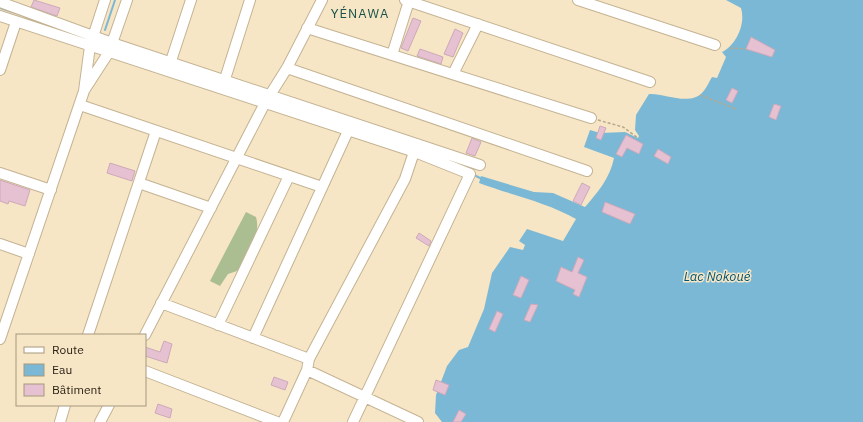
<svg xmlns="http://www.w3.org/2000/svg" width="863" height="422" font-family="'IBM Plex Sans',sans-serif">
<rect width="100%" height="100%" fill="#f7e6c5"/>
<path fill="#aabe92" d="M246,212L256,217C261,233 249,254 240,267L237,271L228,274L220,286L210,281Z"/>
<path fill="#7bb8d6" d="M726,0H863V422H442L435,413L436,395L447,366L459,350L468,347L484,309L492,273L510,247L523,250L525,245L519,241L527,229L563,241L576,219C546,202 511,195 479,183L481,176L534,192L553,193L585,207C598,192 610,178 614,158L584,147L590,130L600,133L625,132L638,138L639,136L635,130L636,115L649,94C664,93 689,106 702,93C706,89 709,82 712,77L717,78L726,57L722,52C736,45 746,24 741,8Z"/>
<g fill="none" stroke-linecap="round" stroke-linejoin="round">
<path stroke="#7bb8d6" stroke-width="2" d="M0,8L16,13
M105,30L115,0
M474,175L482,179"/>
</g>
<path fill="#e6c1d2" stroke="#cda9ba" d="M34,0L60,8L57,16L31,7Z
M413,18L421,21L408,51L401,48Z
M455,29L463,33L453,57L444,54Z
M751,37L775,50L772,57L746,49Z
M420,49L443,57L441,64L417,56Z
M732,88L738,91L732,103L726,100Z
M774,104L781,106L776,120L769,117Z
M600,126L606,128L601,140L596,138Z
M626,135L643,144L639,154L627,148L622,157L616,154Z
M472,138L481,142L475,156L466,153Z
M658,149L671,157L668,164L654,156Z
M110,163L135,171L132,181L107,173Z
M0,180L30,190L25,206L9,201L8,204L0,201Z
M582,183L590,187L581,205L573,201Z
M605,202L635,214L630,224L602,212Z
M419,233L431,241L429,246L416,238Z
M578,257L584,260L578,273L587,277L579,297L573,294L575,290L556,281L561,267L572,272Z
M521,276L529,280L521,298L513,295Z
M531,304L538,305L530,322L524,320Z
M497,311L503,314L495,332L489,329Z
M164,341L172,344L167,363L145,356V347L160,352Z
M274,377L288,382L285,390L271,385Z
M436,380L449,385L445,395L433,390Z
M158,404L172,409L170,418L155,413Z
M459,410L466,414L461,422H453Z"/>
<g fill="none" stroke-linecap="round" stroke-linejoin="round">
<defs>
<path id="minor" d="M405,0L650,82
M578,0L715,45
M0,2L112,43L480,165
M0,16L415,152L470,174L353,422
M307,28L591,118
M392,55L409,1
M171,61L191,0
M287,68L587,171
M0,70L16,22
M453,74L478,24
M225,79L250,0
M85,89L109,52L127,0
M80,105L322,187
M0,173L51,190
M139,183L211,208
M0,244L29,254
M161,303L309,359
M218,325L289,176
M88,335L156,131
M145,335L265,103L287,68L322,0
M253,338L348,131
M0,339L84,91L90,46L105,0
M307,370L418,422
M145,371L277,422
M60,422L65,405
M100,422L109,405
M283,422L307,370L309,359L405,179L416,146"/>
</defs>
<use href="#minor" stroke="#c4b393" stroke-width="12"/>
<path stroke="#b6a88e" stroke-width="1.5" stroke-dasharray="3 2" stroke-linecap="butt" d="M730,48L746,49
M700,95L736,109
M598,120L623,127L638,138"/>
<use href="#minor" stroke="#fff" stroke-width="10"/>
</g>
<g text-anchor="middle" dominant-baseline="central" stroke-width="3" stroke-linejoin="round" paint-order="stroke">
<g font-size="13" letter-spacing="1" fill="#18524a" stroke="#f7e6c5">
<text x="360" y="13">YÉNAWA</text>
</g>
<g font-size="13" font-style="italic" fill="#005573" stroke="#f7e6c5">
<text x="717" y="276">Lac Nokoué</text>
</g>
</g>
<rect x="16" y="334" width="130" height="72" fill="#f7e6c5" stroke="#a5987f"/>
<rect x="24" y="347" width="20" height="6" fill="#ffffff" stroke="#a5987f"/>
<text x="52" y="354" font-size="12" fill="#2a2317">Route</text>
<rect x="24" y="364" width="20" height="12" fill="#7bb8d6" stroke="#a5987f"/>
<text x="52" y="374" font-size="12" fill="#2a2317">Eau</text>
<rect x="24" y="384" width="20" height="12" fill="#e6c1d2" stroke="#a5987f"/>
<text x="52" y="394" font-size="12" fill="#2a2317">Bâtiment</text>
</svg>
